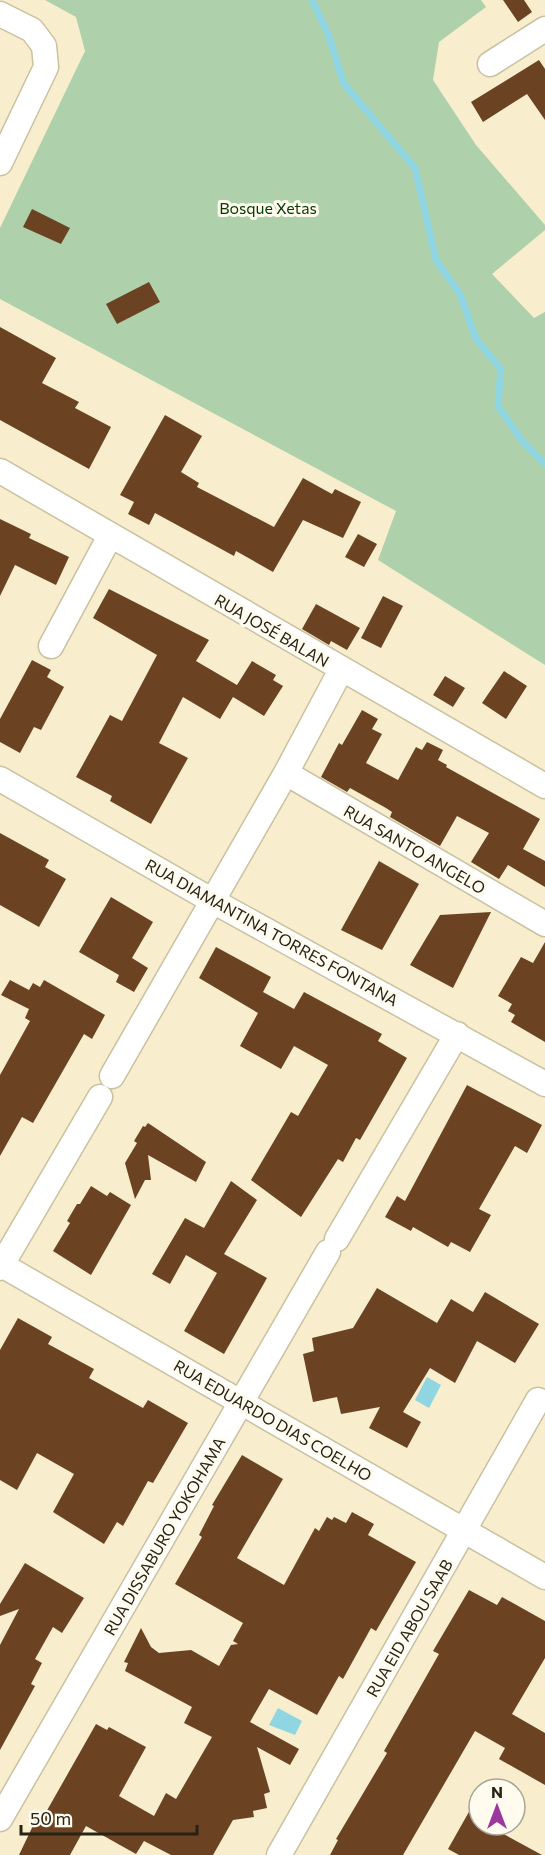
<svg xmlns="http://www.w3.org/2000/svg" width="545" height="1855" font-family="Commissioner,sans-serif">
<rect width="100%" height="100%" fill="#f8eecd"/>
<path fill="#aed0aa" d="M45,0H481L486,7L439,42L433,80L476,145L545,225V230L492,274L534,318L545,312V665L378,560L396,511L0,299V228L85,51L76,17Z"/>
<path fill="#90d6e2" d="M427,1377L441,1385L429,1408L415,1400Z
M278,1708L302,1721L295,1735L269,1725Z"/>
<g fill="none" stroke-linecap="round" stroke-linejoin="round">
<path stroke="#90d6e2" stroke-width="7" d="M312,0L328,34L344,84L415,168L436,260L460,294L476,339L501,369L498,406L523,442L545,464"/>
</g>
<path fill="#6b4323" d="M503,0H524L532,12L518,22Z
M539,60L545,69V120L527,94L483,122L471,102Z
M32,209L70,228L61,244L23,227Z
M149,282L160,302L117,324L106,304Z
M0,327L56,358L42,383L79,402L75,408L111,427L89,469L0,420Z
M165,415L202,436L181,472L199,483L197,487L274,527L303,478L332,494L335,489L361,502L343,538L303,520L273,572L236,551L234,556L155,513L149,525L128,514L134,502L120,495Z
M0,519L31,534L29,538L69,557L56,585L15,565L0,596Z
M358,534L377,544L364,567L345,557Z
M109,589L209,640L196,661L237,685L252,661L276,675L273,680L283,686L264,716L233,697L220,719L183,697L159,743L188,758L151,824L110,801L112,796L76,777L110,715L122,721L157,655L93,618Z
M383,596L403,606L381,648L361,638Z
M316,604L360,628L347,650L331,641L329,645L302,629Z
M32,660L51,670L47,677L64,687L41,730L34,727L20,753L0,742V719Z
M504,671L527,686L506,719L482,703Z
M445,676L465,688L453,707L433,695Z
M362,710L378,719L372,729L382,734L366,763L398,780L416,747L422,750L427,742L443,750L438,760L447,765L446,767L540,819L523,849L545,861V887L508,865L499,879L471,862L489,833L457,816L440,846L390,817L392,812L386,808L350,788L347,792L321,777L339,743L342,745Z
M0,833L49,860L45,867L66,879L39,927L0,905Z
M379,861L419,884L382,950L341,930Z
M111,897L153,922L132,958L148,968L134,992L116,982L119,975L79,952Z
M491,912L453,988L410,965L440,915Z
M545,942V1042L511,1022L515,1015L508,1011L512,1004L498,996L521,957L533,963Z
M216,947L271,977L263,992L294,1009L304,992L382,1034L378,1041L407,1058L360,1140L356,1138L343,1162L338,1159L301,1217L251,1180L291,1112L298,1116L328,1065L294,1046L281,1069L240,1046L258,1013L199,978Z
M10,980L29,990L33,983L40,987L44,980L105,1015L92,1039L84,1034L33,1123L22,1117L0,1156V1075L30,1021L25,1018L29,1009L1,995Z
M467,1085L542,1125L527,1153L515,1146L479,1209L491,1215L470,1252L451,1242L448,1247L413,1227L411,1231L385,1217L397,1196L405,1201Z
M148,1123L206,1162L196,1182L148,1155L151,1180H145L135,1199L125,1163L137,1143L134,1141L143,1126L145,1127Z
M231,1181L257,1200L224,1254L267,1278L224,1354L184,1331L217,1273L186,1255L170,1284L152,1274L185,1218L204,1228Z
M91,1186L107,1196L110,1192L131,1205L91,1275L53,1251L70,1223L67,1221L77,1204H80Z
M377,1288L437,1323L451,1299L473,1312L485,1292L539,1324L515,1363L477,1341L455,1383L430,1368L403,1412L421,1422L407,1448L369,1428L380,1407L341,1414L337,1397L313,1402L303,1354L314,1351L312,1338L353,1328Z
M18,1318L52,1337L48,1344L94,1369L89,1378L143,1408L148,1400L188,1423L153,1483L148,1481L123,1526L117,1522L104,1544L53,1512L74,1474L37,1453L17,1490L0,1480V1350Z
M242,1455L283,1479L237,1558L284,1585L315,1528L319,1531L327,1517L332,1520L334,1517L346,1523L352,1512L374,1524L368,1535L416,1562L376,1631L371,1628L343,1679L339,1676L317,1715L269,1689L250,1722L299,1749L290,1765L257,1747L270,1792L264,1794L267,1808L253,1811L254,1817L233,1820L213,1855H171L144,1841L136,1854L86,1826L70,1855H19L40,1811L45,1814L96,1724L107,1730L109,1727L146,1747L119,1796L154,1816L166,1793L176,1799L212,1737L184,1723L192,1707L125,1671L128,1663L124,1662L141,1628L151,1647L159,1653L191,1650L219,1666L231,1645L238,1644L233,1641L243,1623L175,1584L202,1537L199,1535L214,1506L212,1505Z
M25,1563L84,1598L62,1633L53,1627L35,1659L42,1663L31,1684L35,1686L0,1750V1645L19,1609L0,1616V1604Z
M469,1590L497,1605L502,1597L545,1621V1658L512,1714L545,1733V1785L499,1759L505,1748L475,1731L403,1855H330L338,1840L336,1839L387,1753L384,1751L439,1654L433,1651Z
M479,1794V1825H487L542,1855H459L448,1849Z"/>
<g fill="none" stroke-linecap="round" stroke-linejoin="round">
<defs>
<path id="minor" d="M0,14L32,30L44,46L46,67L0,163
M490,64L545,29
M0,471L545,786
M51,646L110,536
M286,773L545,924
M0,779L211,900L545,1084
M112,1076L286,773L341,670
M337,1239L457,1034
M0,1264L545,1577
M0,1268L100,1097
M0,1819L328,1252
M279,1855L538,1400"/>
</defs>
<use href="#minor" stroke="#cac1a1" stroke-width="27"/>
<use href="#minor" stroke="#fff" stroke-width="24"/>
</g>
<g text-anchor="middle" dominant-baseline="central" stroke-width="6" stroke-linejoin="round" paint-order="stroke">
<g font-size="16" fill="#023c02" stroke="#fffbee">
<text x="268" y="207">Bosque Xetas</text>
</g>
<g font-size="16" fill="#272317" stroke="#fffbee">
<text transform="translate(272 630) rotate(30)">RUA JOSÉ BALAN</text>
<text transform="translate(415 849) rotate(30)">RUA SANTO ANGELO</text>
<text transform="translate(272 932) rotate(29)">RUA DIAMANTINA TORRES FONTANA</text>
<text transform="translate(273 1420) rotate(30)">RUA EDUARDO DIAS COELHO</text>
<text transform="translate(164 1536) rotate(-60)">RUA DISSABURO YOKOHAMA</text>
<text transform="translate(409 1628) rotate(-60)">RUA EID ABOU SAAB</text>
</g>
</g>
<g transform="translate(497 1807)"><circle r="28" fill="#fffbee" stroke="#a9a598" stroke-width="1.5"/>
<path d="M0-4.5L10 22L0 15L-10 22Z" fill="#9c379d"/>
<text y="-9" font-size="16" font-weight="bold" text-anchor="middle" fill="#272317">N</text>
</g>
<path d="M21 1825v9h176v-9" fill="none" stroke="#272317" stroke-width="3"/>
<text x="30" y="1825" font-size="18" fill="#272317" stroke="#fffbee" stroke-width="4.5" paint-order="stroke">50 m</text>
</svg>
